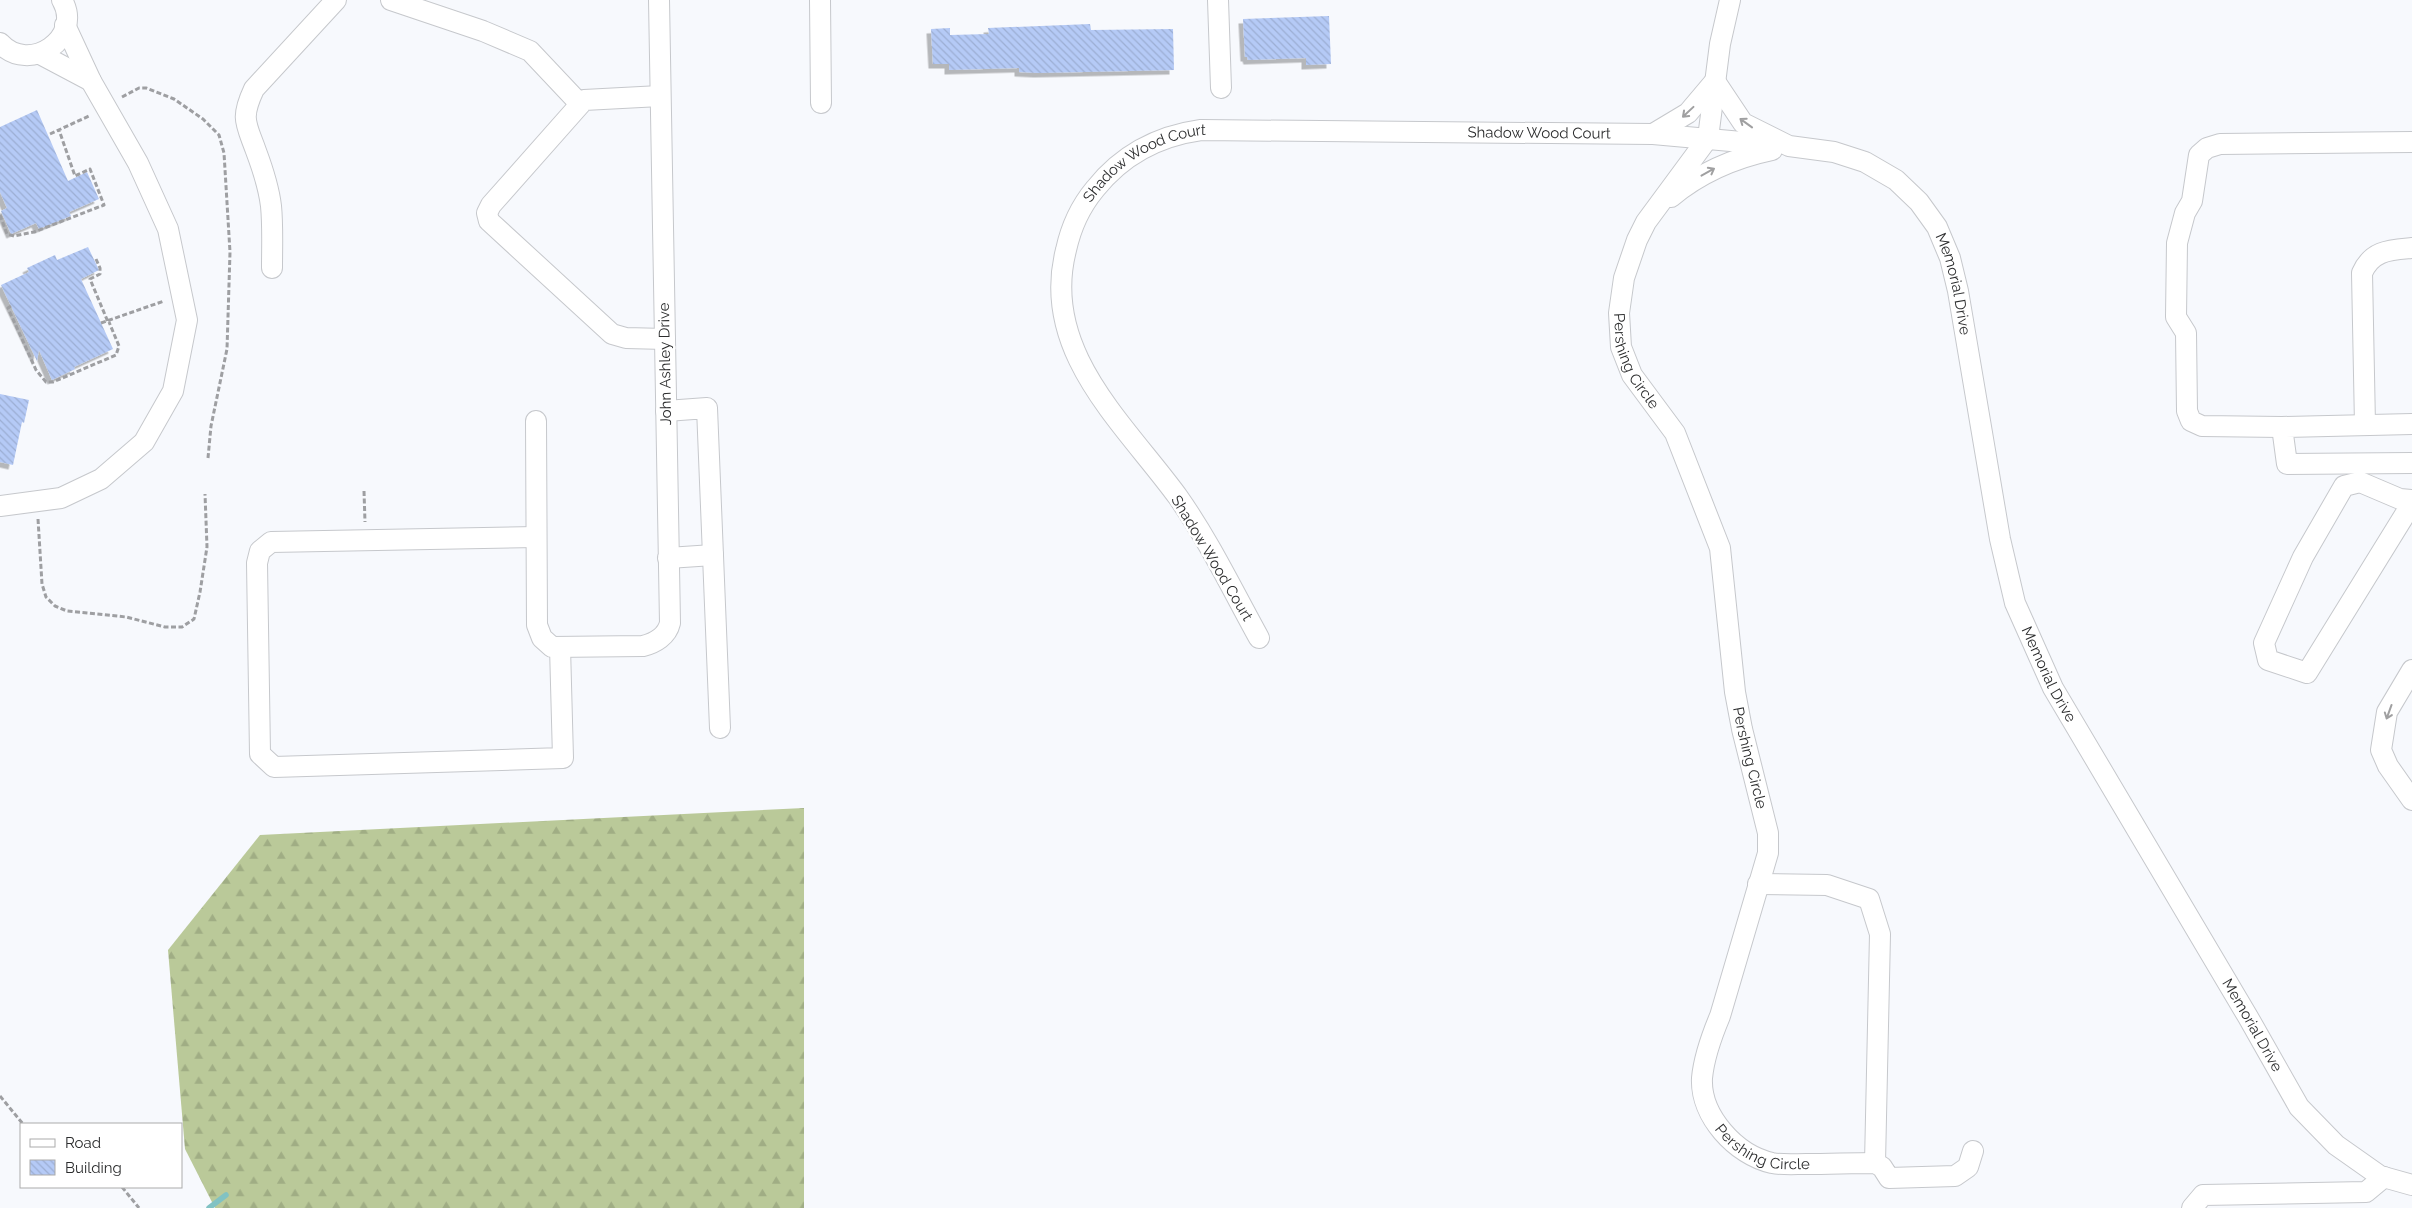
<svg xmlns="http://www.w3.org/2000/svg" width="2412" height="1208" font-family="Raleway,sans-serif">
<defs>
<pattern id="forest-firs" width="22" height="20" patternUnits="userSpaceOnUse" patternTransform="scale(1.25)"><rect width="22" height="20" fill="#bac999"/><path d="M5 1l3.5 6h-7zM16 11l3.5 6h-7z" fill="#a0ad84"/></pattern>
<pattern id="building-back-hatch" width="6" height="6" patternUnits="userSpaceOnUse" patternTransform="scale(1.25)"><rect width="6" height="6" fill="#b5caf6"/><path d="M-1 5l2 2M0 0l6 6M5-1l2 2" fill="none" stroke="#9caed3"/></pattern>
<filter id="shadow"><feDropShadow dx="-4.5" dy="4.5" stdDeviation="0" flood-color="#0004"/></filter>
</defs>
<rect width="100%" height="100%" fill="#f7f9fd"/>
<path fill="url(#forest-firs)" d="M804,808V1208H215L185,1149L168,950L260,835Z"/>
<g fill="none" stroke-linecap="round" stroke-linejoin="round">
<path stroke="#81c2c3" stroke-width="5.5" d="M209,1208L226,1195"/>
</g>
<path fill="url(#building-back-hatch)" filter="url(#shadow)" d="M1329,16L1331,64L1306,65V58L1248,60L1247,57H1245L1243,19Z
M1090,24L1091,30L1173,29L1174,70L1038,73L1019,72V68L949,70V64H933L931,29L950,28V35L989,34L988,28Z
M37,110L68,181L87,172L99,199L69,212L71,216L39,229L36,223L11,234L1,211L7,208L0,192V127Z
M88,247L99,270L81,279L113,349L74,367L75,369L52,380L39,350L37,361L1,285L29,272L27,268L55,255L57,260Z
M0,394L29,400L24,423L22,422L13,465L0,462Z"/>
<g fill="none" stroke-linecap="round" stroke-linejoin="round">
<defs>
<g id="minor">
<path d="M391,0L483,31L530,51L580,104"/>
<path d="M820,0L821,103"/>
<path d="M1218,0L1221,88"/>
<path id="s1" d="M1730,0L1720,44L1708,138L1646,222L1637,240L1624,278L1619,313L1621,347L1632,375L1675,433L1720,548L1735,692L1742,729L1768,833V853L1720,1016C1712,1035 1704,1057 1702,1078C1700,1116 1736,1155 1772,1163C1783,1165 1795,1164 1806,1164C1829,1164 1852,1163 1875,1163L1882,1167L1889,1178L1955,1176L1968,1167L1973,1151"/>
<path d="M0,43C29,75 84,38 62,0"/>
<path d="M40,54L91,81"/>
<path id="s2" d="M1715,81L1743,123L1789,146L1834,152L1865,162L1896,180L1919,202L1937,227L1950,258L1958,291L2000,539L2015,603L2053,688L2248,1017L2299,1107L2336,1145L2380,1176L2412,1185"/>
<path d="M660,96L584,100L491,205L487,213L489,221L612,334L626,338L665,339"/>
<path d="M1653,134L1688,113L1715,81"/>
<path d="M1671,197C1701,172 1734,158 1772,150"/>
<path d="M272,268C272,247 273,226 271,206C269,189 262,167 256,151C246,123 240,119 254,89L336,0"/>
<path d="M666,411L707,408L720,728"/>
<path d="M536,421L537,625L542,638L552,647L643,646C655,643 667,636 670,623L659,0"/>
<path d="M2412,424L2282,427L2287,464L2412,463"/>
<path d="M2365,425L2362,273C2372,250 2390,250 2412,248"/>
<path d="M2282,427L2202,426L2191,421L2187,411L2186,333L2176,317L2177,243L2185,213L2192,201L2199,155L2207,148L2220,144L2412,142"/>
<path d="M2412,500L2400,499L2360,482L2344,486L2303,557L2264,643L2268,660L2307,673L2412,503"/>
<path d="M0,506L61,498L101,479L144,442L173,391L187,320L168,229L138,163L91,81L65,25"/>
<path d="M536,537L271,542L260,551L257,563L260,754L274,767L563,758L560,647"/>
<path d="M668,558L713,555"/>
<path id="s3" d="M1259,638C1233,591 1209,541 1178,497C1124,423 1040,351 1066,250C1071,227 1080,207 1095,189C1122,155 1158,136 1201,130L1653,134L1775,145"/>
<path d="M2412,670L2387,712L2381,750L2388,766L2412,800"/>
<path d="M1758,884L1827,885L1869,899L1880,934L1875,1163"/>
<path d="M2192,1208L2203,1195L2366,1192L2384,1177"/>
</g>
</defs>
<use href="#minor" stroke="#c6c8cc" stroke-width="22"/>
<path stroke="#9e9fa2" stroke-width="3" stroke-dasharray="5 2.5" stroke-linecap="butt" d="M122,97L139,88H146L174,99L203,119L219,135L224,153L230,252L227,349L211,426L208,458
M50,134L89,116
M0,215L7,234L14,236L34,232L104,205L90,169L75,176L59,130
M96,259L100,268V274L90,279L108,322
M11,306L8,308L36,370L46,382H53L116,355L119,346L109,322
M101,323L164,301
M364,491L365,522
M38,519L42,584L46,597L55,606L67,611L126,617L165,627H182L194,619L200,592L207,547L205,494
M0,1096L23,1124
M122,1187L139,1208"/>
<use href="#minor" stroke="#fff" stroke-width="20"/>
</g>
<defs><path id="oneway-shaft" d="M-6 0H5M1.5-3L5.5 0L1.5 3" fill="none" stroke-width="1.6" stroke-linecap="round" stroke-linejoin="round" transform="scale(1.25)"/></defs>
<g stroke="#a0a0a1">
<use href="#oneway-shaft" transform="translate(1688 112) rotate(137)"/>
<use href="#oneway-shaft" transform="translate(1746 123) rotate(-144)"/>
<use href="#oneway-shaft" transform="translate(1708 172) rotate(-29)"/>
<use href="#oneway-shaft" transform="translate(2389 712) rotate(110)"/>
</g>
<g text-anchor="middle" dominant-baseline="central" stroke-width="5" stroke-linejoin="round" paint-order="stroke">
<g font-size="15" fill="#2c2d2e" stroke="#fff">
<text stroke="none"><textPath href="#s3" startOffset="976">Shadow Wood Court</textPath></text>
<text stroke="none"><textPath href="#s3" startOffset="571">Shadow Wood Court</textPath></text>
<text stroke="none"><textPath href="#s2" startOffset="338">Memorial Drive</textPath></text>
<text stroke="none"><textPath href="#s1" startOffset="392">Pershing Circle</textPath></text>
<text transform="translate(665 364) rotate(-91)">John Ashley Drive</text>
<text transform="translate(1212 558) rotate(59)">Shadow Wood Court</text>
<text stroke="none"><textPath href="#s2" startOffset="742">Memorial Drive</textPath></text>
<text stroke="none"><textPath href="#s1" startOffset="812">Pershing Circle</textPath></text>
<text stroke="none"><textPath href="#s2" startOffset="1148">Memorial Drive</textPath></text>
<text stroke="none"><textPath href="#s1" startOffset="1248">Pershing Circle</textPath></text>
</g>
</g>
<rect x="20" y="1123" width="162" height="65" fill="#ffffff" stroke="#ababab"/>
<rect x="30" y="1139" width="25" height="8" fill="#ffffff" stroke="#ababab"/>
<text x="65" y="1148" font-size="15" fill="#2c2d2e">Road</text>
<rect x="30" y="1160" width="25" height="15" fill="url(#building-back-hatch)" stroke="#ababab"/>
<text x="65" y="1173" font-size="15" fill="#2c2d2e">Building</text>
</svg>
